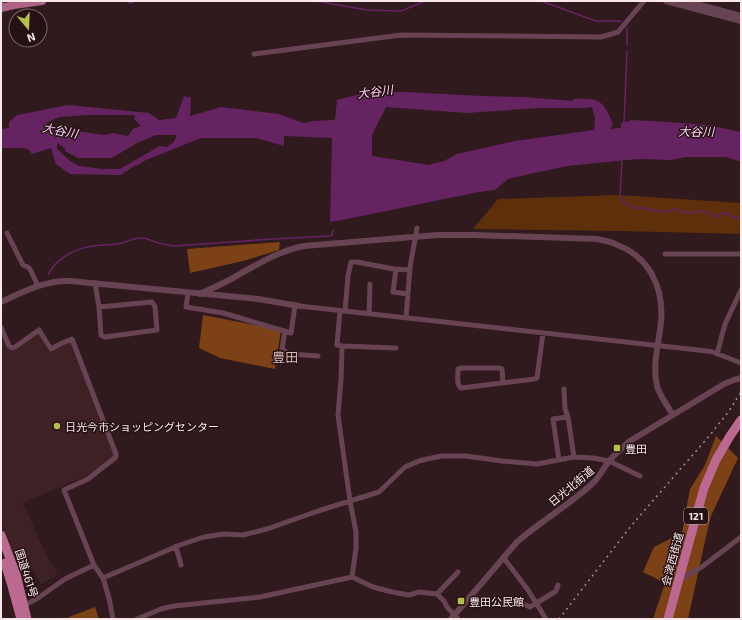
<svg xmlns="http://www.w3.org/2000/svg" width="742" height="620" font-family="'Exo 2','Noto Sans JP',sans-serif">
<rect width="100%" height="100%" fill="#301a1d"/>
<path fill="#3e2125" d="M35,333L38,334L50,352L71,342L118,462L23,503L43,548L58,575L41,584L32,569L22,573L1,523V334L8,348L12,350Z"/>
<path fill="#5e2f0b" d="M619,195L741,203V234L620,231L473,229L498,199Z"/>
<path fill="#7c4115" d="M280,242L279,250L243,261L190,273L187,249Z
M203,315L281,330L275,369L220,358L199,348Z
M716,436L738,458L711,516L705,541L688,619H653L665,583L643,572L654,547L682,533L690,489L705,465Z
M95,607L99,619H64Z"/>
<path fill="#652461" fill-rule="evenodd" d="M368,92H406L481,96L523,97L573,101V99C598,98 603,99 613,124L610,129L621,128V123L632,120L668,122L709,125L741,132V162L726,157H686L671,160L642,159L626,160L567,166L534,173L508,179L495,190L479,192L342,220L330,222L332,138L284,136V146L256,138H201L146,160L138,165L134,166L121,175L70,174L56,164L51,148L32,154L28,149L22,148H1V129L9,128V122L17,115L68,105L149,113L159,120L176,118L184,96L191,98L190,116L221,107L279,114L303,123L313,121L335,120L337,100ZM386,107L466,113L538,108H583L592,107L595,118L594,130L515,141L457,154L444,161L429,165L372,156V135ZM86,115H135L134,119L141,126L133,129L128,136L113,133L105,135L53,128L46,123L60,117ZM156,135H177L174,142L167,147L160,146L120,169H103L79,166L70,161L57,149V143L65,148V151L78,158H112L137,143Z"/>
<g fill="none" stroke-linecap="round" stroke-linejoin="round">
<path stroke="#652461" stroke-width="1.5" d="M128,1L130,3L136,1
M316,1L367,10L401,11L425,1
M541,1L596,21H620L621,22
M627,45V28
M624,123L627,51
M622,160L620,194L621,198L623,201L628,205L636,208H644L653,210L665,212L674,209L687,213L703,211L715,217L723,213H726L735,218L741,217
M48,275C55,259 76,248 93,246C101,245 109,245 117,244C125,243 133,238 141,238C147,238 153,241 158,243C163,244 168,245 173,246L273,239L329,236L332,235L333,230"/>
<path stroke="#684354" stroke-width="5" d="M1,1L4,7
M254,54L401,35L601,37L618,32L644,1
M7,233L23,265L28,267L30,269L38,286
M665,254H741
M396,269L393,292L408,294
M95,283L99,307L101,335L105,337L157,330L155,307L152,302L99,307
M188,293L186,307L223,313L291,333L295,305
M299,306L707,351L713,352L741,363
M340,311L337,345L342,346L341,379L338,415L350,501L356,532V548L352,577
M345,311L348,276L351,262H357L394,269L410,270
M369,314L370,284
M406,318L410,267L417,228
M1,327L9,346L12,348L15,347L39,330L51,349L60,344L72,339L116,454V457L88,479L64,490L94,565L103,578L109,598L113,619
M285,331L282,349L290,354L318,356
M342,346L396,348
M717,354L725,324L741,290
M503,382L502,369L500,368H462L458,369V371C458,377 456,384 461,388L535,379L537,378L543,333
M564,389L565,409L568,417L574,457
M559,460L553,419L568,417
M176,546L181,565
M503,557L528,590L546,619
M103,578L180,545L204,537L224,534L243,535L267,529L318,511L379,492L405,467L419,461L427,459L442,456H466L502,461L537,464L574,457L593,458L609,461L640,476
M680,580L703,566L741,537
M437,594L458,572
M511,598L530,607L556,591L558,585
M23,606L38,598L65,579L94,565
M137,619L161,609L174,606L260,597L352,577L373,587L392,592L409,595L419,592L437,594L444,601L447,607L458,619"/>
<path stroke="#684354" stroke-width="6" d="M666,1L741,21
M686,1L741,16
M200,294C211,289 222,284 233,278C256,265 278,251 304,246L437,235H474L598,239C603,241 610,241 615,244C649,256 664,287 661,322C659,343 652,364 657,386C659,394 668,407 673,415
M1,302C23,292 45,280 70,281L258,299L299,306
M451,619L516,543C540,521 570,505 594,482C600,476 604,467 610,460C616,453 623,447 630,441L724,384L734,380L741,378"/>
<path stroke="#ad6386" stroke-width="8" d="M1,8L14,5L42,1"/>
<path stroke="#bb6990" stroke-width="9" d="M1,535L16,574L27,619
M5,563L12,586L21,619
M668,619L704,488L716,460L730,436L741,420"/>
<path stroke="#a08d90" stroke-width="1.5" stroke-dasharray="2 4" stroke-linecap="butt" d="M559,619L631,526L710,435L729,411L741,392"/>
</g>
<g fill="#b5c249" stroke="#261114" stroke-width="1.5">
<circle cx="57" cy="426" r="4"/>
<rect x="613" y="444" width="8" height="8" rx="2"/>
<rect x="457" y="597" width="8" height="8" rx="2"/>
</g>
<g text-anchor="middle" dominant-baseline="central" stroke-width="3" stroke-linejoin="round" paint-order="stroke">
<rect fill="#261114" stroke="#baa8aa" stroke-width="1" x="684" y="508" width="24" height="16" rx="3"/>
<g font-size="10" font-weight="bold" fill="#f9e9eb">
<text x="696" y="516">121</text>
</g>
<g font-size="11" fill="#f9e9eb" stroke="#261114" text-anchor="start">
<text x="65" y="426">日光今市ショッピングセンター</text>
<text x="625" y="448">豊田</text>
<text x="469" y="601">豊田公民館</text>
</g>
<g font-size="11" fill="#f9e9eb" stroke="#261114">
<text transform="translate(571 486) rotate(-40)">日光北街道</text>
<text transform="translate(672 559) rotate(-75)">会津西街道</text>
<text transform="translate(27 573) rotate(72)">国道461号</text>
</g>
<g font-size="12" font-style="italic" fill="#fdd6f8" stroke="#261114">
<text transform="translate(375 91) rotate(-7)">大谷川</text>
<text transform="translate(60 130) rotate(11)">大谷川</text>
<text transform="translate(696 131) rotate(1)">大谷川</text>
</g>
<g font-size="13" fill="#d7b9bb" stroke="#261114">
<text x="285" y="357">豊田</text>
</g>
</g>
<rect width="742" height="620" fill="none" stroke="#f9e9eb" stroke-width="4"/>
<g transform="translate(28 28) rotate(161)"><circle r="19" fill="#261114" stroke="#7a676a"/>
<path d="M0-3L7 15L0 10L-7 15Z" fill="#b5c249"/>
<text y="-6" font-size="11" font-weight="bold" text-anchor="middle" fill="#f9e9eb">N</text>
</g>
</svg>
